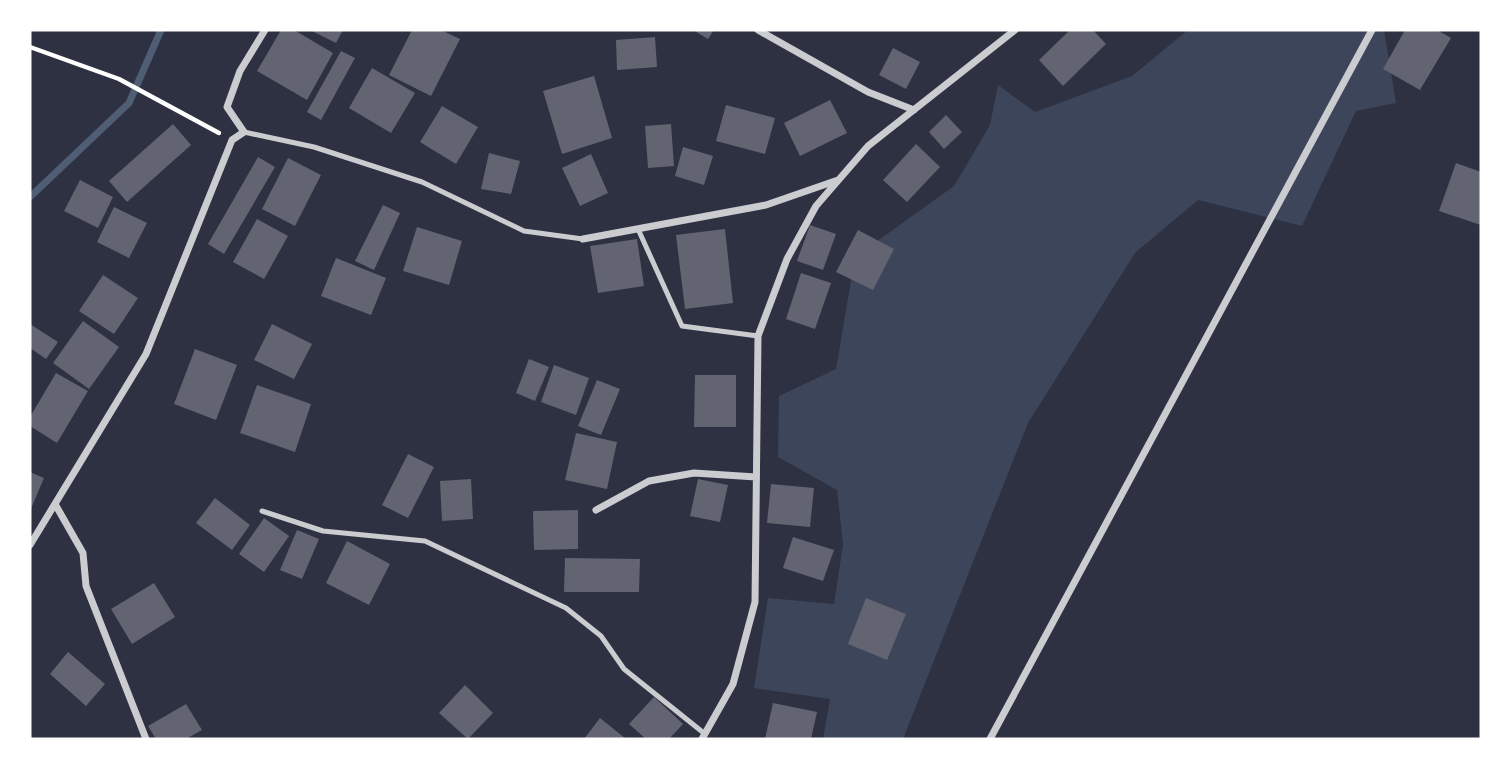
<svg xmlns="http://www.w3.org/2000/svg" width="1511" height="769" font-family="Merriweather,serif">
<rect width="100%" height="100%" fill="#2d3142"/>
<path fill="#3c4559" d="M1188,30H1384L1396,103L1356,111L1302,226L1198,200L1135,253L1028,423L903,739H823L830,699L754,688L768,598L834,604L843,544L837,490L778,457L779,396L836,369L855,257L954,186L990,125L998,85L1035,112L1132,76Z"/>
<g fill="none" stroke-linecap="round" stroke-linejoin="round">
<path stroke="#4f5d75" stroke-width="7" d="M30,197L129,103L161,30"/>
</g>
<path fill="#626471" d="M281,30H294L333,53L307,100L257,71Z
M310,30H343L336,43Z
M412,30H441L460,39L431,96L389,75Z
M693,30H714L708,39Z
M1070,30H1093L1106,44L1063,86L1039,60Z
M1405,30H1437L1451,38L1420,90L1383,69Z
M655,37L657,67L617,70L616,40Z
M893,48L920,62L906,89L879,75Z
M341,51L355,58L321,120L307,112Z
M372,68L415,93L391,133L349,108Z
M594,76L612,138L562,154L543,91Z
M830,100L847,133L800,156L784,123Z
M726,105L775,118L765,154L716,141Z
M442,106L478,127L456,164L420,142Z
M946,115L962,132L944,149L929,132Z
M173,124L191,145L127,202L109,181Z
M671,124L674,166L648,168L645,126Z
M916,144L940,167L907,202L883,180Z
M683,147L713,156L704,185L675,176Z
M489,153L520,161L511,194L481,189Z
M591,154L608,193L580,206L562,168Z
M258,157L275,167L224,254L208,244Z
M288,158L321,175L295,226L262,209Z
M1456,163L1481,172V225L1439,211Z
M80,180L113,197L98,228L64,211Z
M383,205L400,213L374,270L355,261Z
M114,207L147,223L129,258L97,242Z
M257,219L288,236L264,279L233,262Z
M810,225L836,234L823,270L797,261Z
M417,227L462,241L449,285L403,271Z
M725,229L733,303L685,309L676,235Z
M858,230L894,249L873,290L836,272Z
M637,239L644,286L598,293L590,246Z
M336,258L386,278L371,315L321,296Z
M801,273L831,283L815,329L786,319Z
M103,275L138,298L114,334L79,311Z
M83,321L119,347L89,389L53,363Z
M30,324L58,342L46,359L30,348Z
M272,324L312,344L294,379L254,360Z
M195,349L237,365L216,420L174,404Z
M529,359L549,367L535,401L516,393Z
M554,365L589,378L576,415L541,402Z
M56,373L88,391L57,443L30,426V417Z
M695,375H736V427H694Z
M597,380L620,389L601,435L578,426Z
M257,385L311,404L295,452L240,433Z
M576,433L617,442L607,489L565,480Z
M408,454L434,467L408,518L382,505Z
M30,472L44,478L30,511Z
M471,479L473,519L442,521L440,481Z
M698,479L728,485L720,522L690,516Z
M771,484L814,488L810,527L767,523Z
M215,498L250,525L232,550L196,523Z
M578,510V549L534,550L533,511Z
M264,518L289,536L264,572L239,554Z
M297,530L319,539L302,579L280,570Z
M793,537L834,550L823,581L783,568Z
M347,541L390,564L369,605L326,583Z
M565,558L640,559L639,592H564Z
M154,583L175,617L132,644L111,609Z
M866,598L906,614L887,660L848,644Z
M68,652L105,684L86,706L50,674Z
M465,685L493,713L468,739L439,713Z
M654,697L683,724L669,739H646L629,724Z
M773,703L817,712L811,739H765Z
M186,704L202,730L186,739H156L148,726Z
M600,718L626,739H584Z"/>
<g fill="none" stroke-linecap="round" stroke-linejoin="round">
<path stroke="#fff" stroke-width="4.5" d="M30,47L119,79L219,133"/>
<path stroke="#caccd0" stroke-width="5" d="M244,132L314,147L422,182L524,231L583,239
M638,229L682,326L758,336
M262,511L323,531L425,541L566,608L601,636L624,669L705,734"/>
<path stroke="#caccd0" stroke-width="7" d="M758,30L868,92L914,110
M583,239L766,205L838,180
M55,504L83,553L86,586L146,739
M596,510L649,481L694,473L756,477
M30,545L146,354L232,140L244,132L227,107L240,71L265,30
M702,739L733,684L755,602L758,336L787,259L816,206L868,146L1015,30
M990,739L1372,30"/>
</g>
<rect width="1511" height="769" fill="none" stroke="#ffffff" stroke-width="63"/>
</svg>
